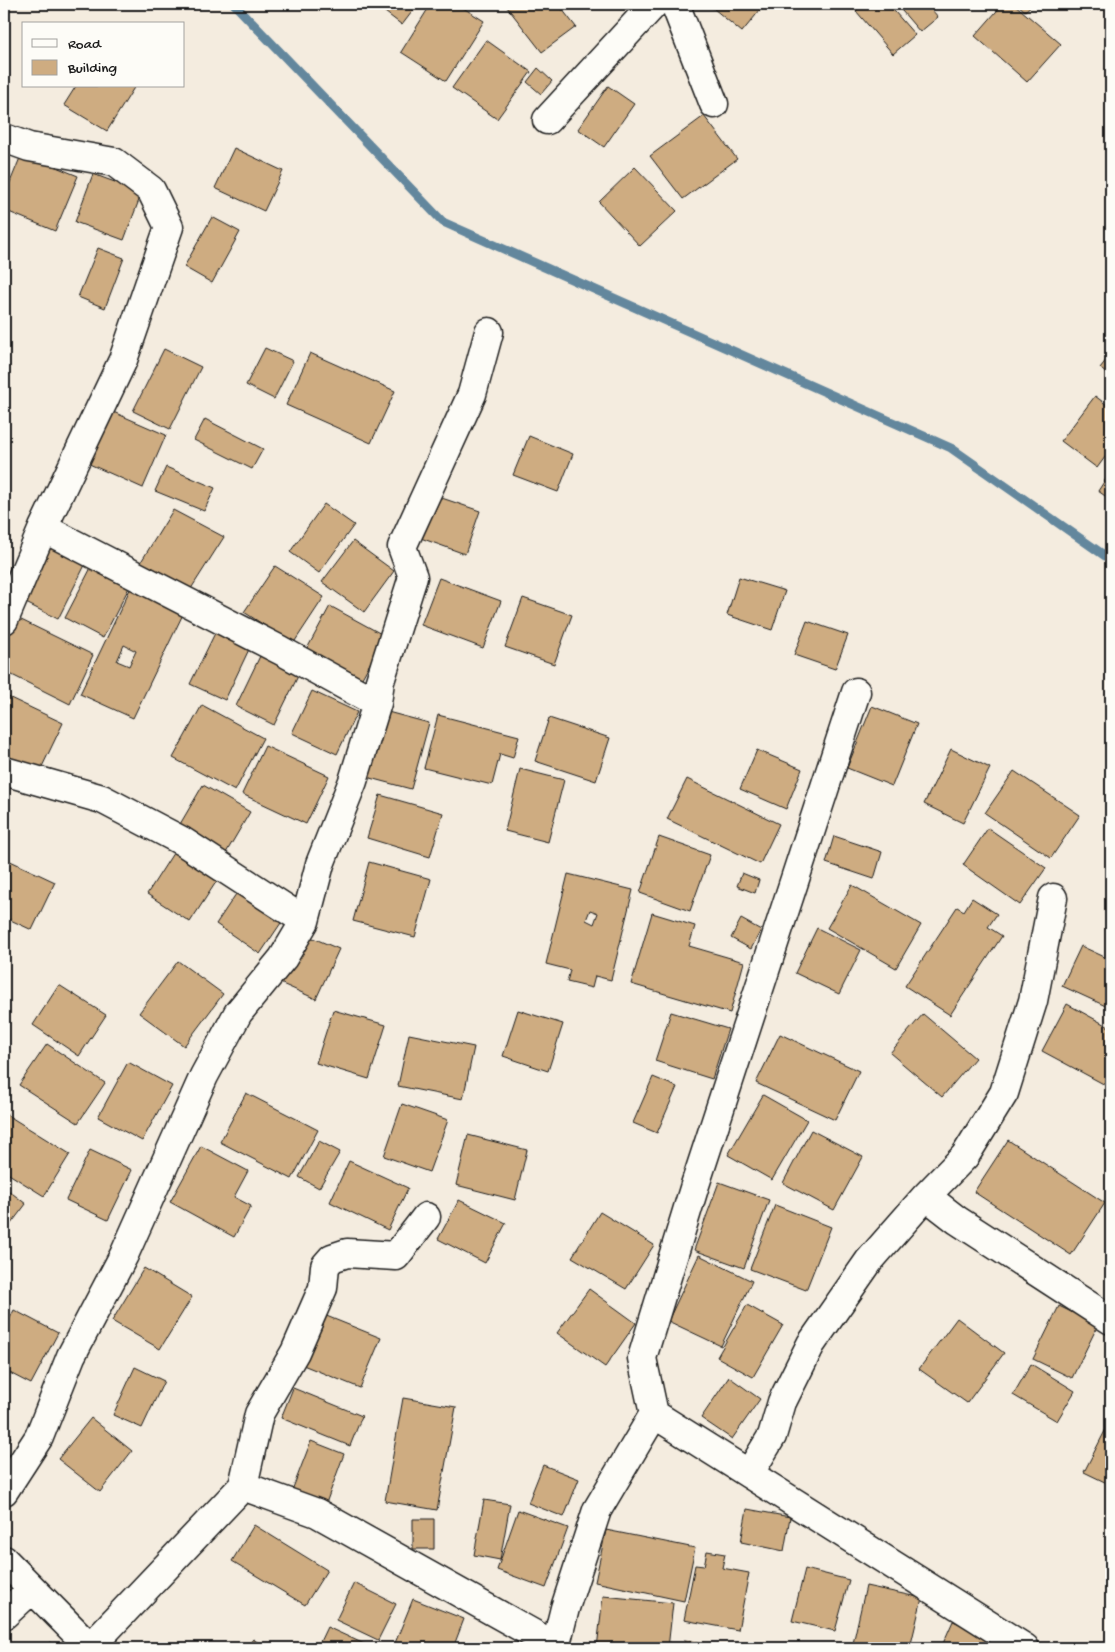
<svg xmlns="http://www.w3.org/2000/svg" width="1115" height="1652" font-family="'Gochi Hand',sans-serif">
<rect width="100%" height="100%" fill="#f4ecdf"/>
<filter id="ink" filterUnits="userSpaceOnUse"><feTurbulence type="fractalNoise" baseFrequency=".02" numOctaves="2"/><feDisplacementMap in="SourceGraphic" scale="10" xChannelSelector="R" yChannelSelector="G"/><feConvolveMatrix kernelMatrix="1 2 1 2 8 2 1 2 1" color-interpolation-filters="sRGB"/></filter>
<g filter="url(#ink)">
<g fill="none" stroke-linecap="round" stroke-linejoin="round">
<path stroke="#63879d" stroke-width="9" d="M234,4L443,222L951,448L1111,560"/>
</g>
<path fill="#ceac81" stroke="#1c1c1c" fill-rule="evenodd" d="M385,4H418L402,25L381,9Z
M431,4H457L484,21L446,81L401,52Z
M511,4H558L576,27L542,52L507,7Z
M708,4H765L742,32Z
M864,4H888L915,35L893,54L856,11Z
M896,4H927L938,17L920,32Z
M939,4H950L944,9Z
M1003,4H1014L1061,44L1027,82L975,36Z
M1017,4H1033L1025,11Z
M4,35L8,36L4,50Z
M486,40L531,72L497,119L452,88Z
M538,68L552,81L541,94L527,82Z
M76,86H135L107,131L64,105Z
M608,86L634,104L604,147L578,129Z
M704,116L737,159L683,199L650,156Z
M234,148L283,171L264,211L215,188Z
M22,153L78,176L55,231L4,210V197Z
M635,167L677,211L640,246L599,202Z
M93,174L142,192L124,240L75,222Z
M212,217L240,232L212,283L184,267Z
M98,248L124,258L105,308L78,297Z
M265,348L293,361L274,399L246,385Z
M164,349L201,367L170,429L133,411Z
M310,353L395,391L371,443L286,405Z
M1111,354V378L1100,368Z
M1095,396L1111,408V449L1097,468L1061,441Z
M111,411L166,435L143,488L87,463Z
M205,419L263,449L252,469L194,440Z
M529,436L573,454L558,492L513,475Z
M166,467L215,488L204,511L155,491Z
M1111,471V500L1098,491Z
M430,494L480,511L465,554L415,536Z
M324,504L354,525L319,573L290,552Z
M173,510L224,537L187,595L139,565Z
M46,536L89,557L58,619L16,598Z
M353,541L394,571L364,612L322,582Z
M96,558L134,578L103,638L65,618Z
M275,566L324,597L293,644L244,612Z
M739,577L785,591L772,630L727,615Z
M439,578L501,601L483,648L421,625Z
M133,583L186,608L133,718L80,694ZM124,645L136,651L129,666L117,661Z
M523,598L572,615L554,664L505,647Z
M330,606L385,636L356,689L301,660Z
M13,616L93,655L70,704L4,671V634Z
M807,621L848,635L835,669L794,655Z
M218,627L252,643L225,700L190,684Z
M261,654L300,672L274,725L236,706Z
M312,691L357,712L337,754L292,733Z
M4,695L63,723L39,773L4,756Z
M202,705L263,738L235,791L173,758Z
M872,706L917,724L892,786L847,768Z
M384,711L429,723L411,789L366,777Z
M438,715L519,736L513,758L500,754L492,785L424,768Z
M549,718L610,738L596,781L535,761Z
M265,746L329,776L306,824L242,794Z
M951,749L990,768L963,823L924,804Z
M757,750L802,769L786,809L740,789Z
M520,769L564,780L548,842L505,831Z
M1014,771L1080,815L1051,858L985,813Z
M687,779L779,824L760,864L667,819Z
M203,785L250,812L223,858L176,831Z
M380,795L443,813L430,857L367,838Z
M988,828L1046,868L1020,905L963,865Z
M834,836L882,852L874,879L826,863Z
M659,837L710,855L690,911L640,893Z
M177,847L220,876L190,922L147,894Z
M4,858L55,882L32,930L4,917Z
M369,862L431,879L415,937L353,921Z
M742,873L759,880L755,893L737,886Z
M568,874L633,890L611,980L595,976L592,988L567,982L570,970L546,964ZM590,910L598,913L594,924L586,920Z
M242,885L287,914L260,954L216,924Z
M852,885L921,925L896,968L827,928Z
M972,898L997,914L988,927L1002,936L950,1015L905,986L957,907L964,911Z
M652,913L695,926L689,946L744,962L730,1013L631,984Z
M741,919L761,930L751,949L731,938Z
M817,928L861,950L839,994L795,973Z
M301,933L339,949L316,999L280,983Z
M1081,946L1111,960L1110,1008L1062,986Z
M178,961L223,994L184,1046L139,1013Z
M59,985L106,1015L79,1056L33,1025Z
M1067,1004L1111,1028V1088L1042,1051Z
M333,1010L386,1025L369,1079L316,1063Z
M518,1010L563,1024L548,1071L503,1056Z
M671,1012L728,1029L712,1079L655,1061Z
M923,1014L975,1058L942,1097L890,1053Z
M409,1034L474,1047L463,1099L398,1086Z
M780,1034L859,1071L835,1120L756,1083Z
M47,1044L105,1083L78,1123L19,1085Z
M128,1062L172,1086L142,1141L98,1117Z
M653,1077L677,1087L657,1133L633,1123Z
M246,1093L318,1130L292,1179L220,1142Z
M763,1095L807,1120L772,1180L728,1155Z
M402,1104L448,1120L429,1172L384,1156Z
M4,1113L70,1154L44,1196L4,1171Z
M811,1130L863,1157L834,1210L783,1183Z
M468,1135L527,1150L515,1200L456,1185Z
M1008,1140L1105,1203L1071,1255L974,1192Z
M319,1141L340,1152L319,1188L299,1177Z
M201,1146L248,1171L234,1197L251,1206L234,1237L170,1202Z
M90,1150L132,1170L108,1220L66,1200Z
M349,1161L408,1188L388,1230L330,1202Z
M719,1182L769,1200L744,1268L694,1250Z
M4,1187L26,1204L4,1233Z
M459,1200L506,1223L485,1263L438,1239Z
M775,1205L831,1227L806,1290L750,1269Z
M600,1212L654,1245L626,1289L572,1257Z
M699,1255L752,1281L721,1346L668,1321Z
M144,1268L192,1297L160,1349L112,1321Z
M589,1289L636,1323L605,1367L557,1333Z
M747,1305L783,1325L753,1377L717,1357Z
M1059,1306L1098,1325L1072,1378L1033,1359Z
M14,1310L58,1333L31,1384L4,1370V1330Z
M324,1315L381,1338L360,1388L303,1365Z
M957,1318L1004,1353L967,1403L919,1369Z
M1031,1364L1075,1391L1057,1421L1013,1395Z
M135,1367L164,1381L142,1428L113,1415Z
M729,1377L760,1399L732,1439L701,1418Z
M293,1388L362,1416L350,1446L281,1418Z
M403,1398L456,1407L437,1510L385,1501Z
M91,1418L132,1451L100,1492L58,1459Z
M1107,1427L1111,1429V1485L1084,1472Z
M4,1432L11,1437L4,1447Z
M311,1441L344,1454L325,1506L291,1493Z
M543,1465L579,1479L564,1517L528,1503Z
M484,1500L510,1504L500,1560L474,1555Z
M747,1509L790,1517L784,1551L741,1542Z
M518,1510L568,1528L546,1588L497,1570Z
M413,1519H434V1549H413Z
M254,1525L327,1570L305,1605L232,1561Z
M606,1530L695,1548L684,1601L595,1582Z
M707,1551L725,1554L722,1568L749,1573L738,1630L684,1620L695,1565L704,1566Z
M805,1569L849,1580L835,1631L792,1621Z
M354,1583L396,1604L378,1640L336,1620Z
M866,1586L922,1598L910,1648H852Z
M603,1596L673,1603L668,1648H597Z
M413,1599L464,1619L453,1648H393Z
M953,1621L1002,1643L999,1648H941Z
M327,1627L373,1648H317Z
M253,1639L266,1648H246Z
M685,1640L732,1648H684Z
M51,1642L56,1648H42Z
M760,1644L774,1648H759Z"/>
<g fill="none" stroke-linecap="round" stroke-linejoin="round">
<defs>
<path id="minor" d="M675,4L714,104
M547,120L654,4
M4,138L29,147L114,162L151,190L169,227L123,360L43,528L4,620
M43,528L280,650L377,703
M4,771L102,799L182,841L305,921
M926,1196L965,1156L1004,1093L1033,1001L1053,898
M654,1414L1025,1648
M749,1474L772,1436L782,1402L811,1344L869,1261L926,1196L957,1220L1111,1320
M243,1486L317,1513L555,1646
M4,1491L39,1437L71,1356L124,1255L204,1076L238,1013L283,958L305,921L320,864L353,781L377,703L380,681L413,577L402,547L472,394L489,332
M4,1560L91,1648
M4,1615L32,1589
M90,1647L243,1486L259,1414L295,1352L323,1288L325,1266L332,1258L347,1253L396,1256L426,1217
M555,1648L565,1608L597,1510L654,1414L642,1358L695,1185L856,692"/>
</defs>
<use href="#minor" stroke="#1c1c1c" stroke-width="31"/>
<use href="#minor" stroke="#fdfcf7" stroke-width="28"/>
</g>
</g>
<rect width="1115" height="1652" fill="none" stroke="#fdfcf7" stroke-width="20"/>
<rect x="10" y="10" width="1095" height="1632" fill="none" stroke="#1c1c1c" stroke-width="2" filter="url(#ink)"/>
<rect x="22" y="22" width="162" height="65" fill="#fdfcf7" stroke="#a3a29f"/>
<rect x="32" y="39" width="25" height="8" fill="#fdfcf7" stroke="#a3a29f"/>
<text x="68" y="48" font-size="15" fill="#1c1c1c">Road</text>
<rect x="32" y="60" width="25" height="15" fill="#ceac81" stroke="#a3a29f"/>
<text x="68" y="72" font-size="15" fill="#1c1c1c">Building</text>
</svg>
